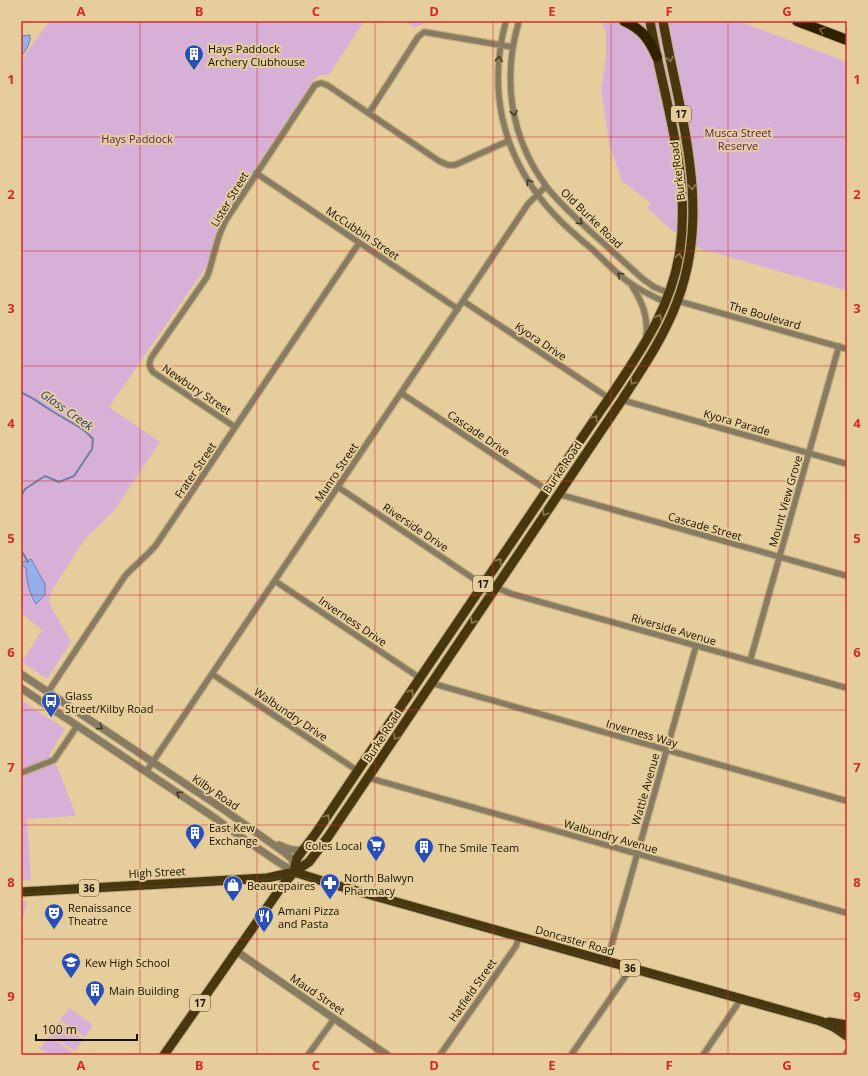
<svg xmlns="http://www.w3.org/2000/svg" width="868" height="1076" font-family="'Open Sans',sans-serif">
<rect width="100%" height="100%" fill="#e6ce9c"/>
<path fill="#d7b0d8" d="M52,21H364L329,75H321L314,79L218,225L210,261L109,407L160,442L114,511L84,540L51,592L49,603L71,642L47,679L22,662L42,630L21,613V60L49,22Z
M405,21H424L425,24L420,25L415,28Z
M602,21H738L847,62V291L701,249L673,231L647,208L651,203L622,181L609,143L601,90L606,57V34Z
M21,700L65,729L49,755L58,768L76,816L27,819L31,880L21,881Z
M21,901H27L21,927Z
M69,1008L93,1025L85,1037L60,1020Z
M59,1022L83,1039L75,1051L50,1035Z
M49,1036L73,1053L72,1055H49L40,1049Z"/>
<path fill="#94afe9" stroke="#6f7fa3" d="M30,35C31,43 26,51 21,56V36Z
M31,559L45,584V595L36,604C28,591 27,582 26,568L21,564V563Z"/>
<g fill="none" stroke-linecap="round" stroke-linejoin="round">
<path stroke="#6f7fa3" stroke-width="2" d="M21,393H22C33,397 42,405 52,411C67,421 81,425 93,439L92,449L74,476L59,482L45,476L25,489L21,496
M21,550L28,562"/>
<defs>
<path id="minor" d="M506,21C488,87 501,150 544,203C558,220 575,235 592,249C605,261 618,276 633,285C643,292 654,297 665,302
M519,21C502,78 510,137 546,186C559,203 575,217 591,232C608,247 625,263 643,279L654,287L669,293
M369,113L418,37L424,32L512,47
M256,173L458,309
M632,286C642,301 649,317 646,336
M463,301L609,398
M678,301L847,349
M401,393L547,490
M622,400L847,464
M235,427L153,372C149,367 149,364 151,358L207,277C214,259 216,237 226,220L315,85L321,83L327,85L439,161L448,165H455L508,141
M338,487L483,585
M558,494L847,576
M275,581L420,678
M495,587L512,594L847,688
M750,661L839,346
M212,674L358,771
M431,683L847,801
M46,705L48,692L125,576C135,565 147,556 156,545L359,243
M146,772L528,204L546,186
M21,773L54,760L77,726
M369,778L847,913
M607,961L696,646
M308,1055L334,1019
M440,1055L516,946L519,936
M571,1055L625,977L630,968
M703,1055L741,999"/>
<path id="tertiary" d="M21,674L223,809L285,853L292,859L294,867
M21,688L212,816L241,837L278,862L294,872
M279,845C288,849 295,852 305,849
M236,951L387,1055
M846,1055L847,1053"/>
<path id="primary" d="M294,872L297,858L316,833C393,717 471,603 549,487C570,455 592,423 614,391C644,346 672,305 680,250C691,172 663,97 650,21
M294,872L332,884L820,1021L834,1027L847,1036
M21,892L267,878L294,872
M829,1022L847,1025
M164,1055L282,886L294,872L309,862L328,837L622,400C642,369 664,337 677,302C713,209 679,114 663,21"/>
<path id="motorway" d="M624,21C642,29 649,39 657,57
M797,21L847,40"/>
</defs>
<use href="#minor" stroke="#c1ac80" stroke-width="8"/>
<use href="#tertiary" stroke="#c1ac80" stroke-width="9"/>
<use href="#primary" stroke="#c1ac80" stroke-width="11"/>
<use href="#motorway" stroke="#c1ac80" stroke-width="12"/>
<use href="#minor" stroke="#877b62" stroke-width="5.5"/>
<use href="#tertiary" stroke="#877b62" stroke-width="7"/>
<use href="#primary" stroke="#48360e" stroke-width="9"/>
<use href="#motorway" stroke="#2e2000" stroke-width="10"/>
<path stroke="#51442c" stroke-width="1" d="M21,894L263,880L290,876L301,877L816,1022L832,1028L847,1038"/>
</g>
<defs><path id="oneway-chevron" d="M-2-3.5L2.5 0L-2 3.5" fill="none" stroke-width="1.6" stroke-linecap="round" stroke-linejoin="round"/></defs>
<use stroke="#78663e" href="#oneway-chevron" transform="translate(822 30) rotate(-160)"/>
<g stroke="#453b28">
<use href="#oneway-chevron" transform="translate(499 59) rotate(-84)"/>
<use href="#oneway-chevron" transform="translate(514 113) rotate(79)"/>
<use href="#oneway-chevron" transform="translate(529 182) rotate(-124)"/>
<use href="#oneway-chevron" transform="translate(580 222) rotate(42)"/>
<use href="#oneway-chevron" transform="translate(620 275) rotate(-138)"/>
<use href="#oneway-chevron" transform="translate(100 727) rotate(34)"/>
<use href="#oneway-chevron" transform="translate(179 794) rotate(-146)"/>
</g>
<g stroke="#8f7a4e">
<use href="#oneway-chevron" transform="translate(670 59) rotate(78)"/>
<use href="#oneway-chevron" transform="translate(692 187) rotate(86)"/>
<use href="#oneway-chevron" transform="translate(679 256) rotate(-80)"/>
<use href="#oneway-chevron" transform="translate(659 317) rotate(-64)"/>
<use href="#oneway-chevron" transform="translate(633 382) rotate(123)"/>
<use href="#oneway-chevron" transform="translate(595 418) rotate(-56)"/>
<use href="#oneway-chevron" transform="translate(545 513) rotate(124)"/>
<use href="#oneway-chevron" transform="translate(499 561) rotate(-56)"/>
<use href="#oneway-chevron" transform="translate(473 621) rotate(124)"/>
<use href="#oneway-chevron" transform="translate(411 692) rotate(-56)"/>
<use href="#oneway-chevron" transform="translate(396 737) rotate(123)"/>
<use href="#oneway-chevron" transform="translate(327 817) rotate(-56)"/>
</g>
<path fill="none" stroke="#d62828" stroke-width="1" stroke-opacity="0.55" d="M140,21V1055M257,21V1055M375,21V1055M493,21V1055M611,21V1055M728,21V1055M21,137H847M21,251H847M21,366H847M21,481H847M21,595H847M21,710H847M21,825H847M21,939H847"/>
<defs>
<symbol id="building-pin" viewBox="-11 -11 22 30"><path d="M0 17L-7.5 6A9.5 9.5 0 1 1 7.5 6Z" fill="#274ebd" stroke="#e6ce9c"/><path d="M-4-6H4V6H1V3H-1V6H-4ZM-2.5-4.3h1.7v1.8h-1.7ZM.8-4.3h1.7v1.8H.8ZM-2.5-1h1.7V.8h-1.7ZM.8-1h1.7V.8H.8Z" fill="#fff"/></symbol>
<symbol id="bus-pin" viewBox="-11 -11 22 30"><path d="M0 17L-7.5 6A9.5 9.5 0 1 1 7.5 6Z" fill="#274ebd" stroke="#e6ce9c"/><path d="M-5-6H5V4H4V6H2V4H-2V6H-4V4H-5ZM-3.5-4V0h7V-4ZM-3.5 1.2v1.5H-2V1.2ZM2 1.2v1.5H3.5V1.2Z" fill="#fff"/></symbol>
<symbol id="supermarket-pin" viewBox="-11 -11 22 30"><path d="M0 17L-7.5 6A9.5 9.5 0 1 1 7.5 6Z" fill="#274ebd" stroke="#e6ce9c"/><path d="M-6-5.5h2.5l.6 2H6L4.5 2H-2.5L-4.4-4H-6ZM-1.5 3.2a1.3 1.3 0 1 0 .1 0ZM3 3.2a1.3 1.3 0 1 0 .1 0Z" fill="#fff"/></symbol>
<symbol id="pharmacy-pin" viewBox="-11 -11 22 30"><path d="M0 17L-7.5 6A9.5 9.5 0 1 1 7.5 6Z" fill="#274ebd" stroke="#e6ce9c"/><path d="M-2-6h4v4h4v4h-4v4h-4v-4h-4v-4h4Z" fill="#fff"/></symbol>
<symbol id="shop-pin" viewBox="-11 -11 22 30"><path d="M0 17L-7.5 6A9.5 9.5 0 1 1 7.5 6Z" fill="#274ebd" stroke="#e6ce9c"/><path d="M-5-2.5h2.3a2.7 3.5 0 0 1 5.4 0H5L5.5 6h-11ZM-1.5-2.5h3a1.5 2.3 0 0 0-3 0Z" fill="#fff"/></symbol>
<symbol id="theatre-pin" viewBox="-11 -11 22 30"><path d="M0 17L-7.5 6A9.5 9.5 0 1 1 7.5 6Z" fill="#274ebd" stroke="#e6ce9c"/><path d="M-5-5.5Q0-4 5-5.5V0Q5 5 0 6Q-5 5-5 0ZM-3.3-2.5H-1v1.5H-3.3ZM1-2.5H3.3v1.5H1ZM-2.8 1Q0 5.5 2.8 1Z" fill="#fff"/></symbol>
<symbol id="restaurant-pin" viewBox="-11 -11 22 30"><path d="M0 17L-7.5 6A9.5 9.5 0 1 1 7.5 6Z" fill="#274ebd" stroke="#e6ce9c"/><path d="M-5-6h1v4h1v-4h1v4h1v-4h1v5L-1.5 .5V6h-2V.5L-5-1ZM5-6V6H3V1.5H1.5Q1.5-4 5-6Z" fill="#fff"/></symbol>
<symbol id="school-pin" viewBox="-11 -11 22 30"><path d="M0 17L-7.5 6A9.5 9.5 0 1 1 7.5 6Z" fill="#274ebd" stroke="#e6ce9c"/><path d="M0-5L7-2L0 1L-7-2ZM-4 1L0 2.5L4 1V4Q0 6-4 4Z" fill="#fff"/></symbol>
</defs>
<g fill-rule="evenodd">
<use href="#building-pin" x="183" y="43" width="22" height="30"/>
<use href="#bus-pin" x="40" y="690" width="22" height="30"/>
<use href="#building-pin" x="184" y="822" width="22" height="30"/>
<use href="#supermarket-pin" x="365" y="834" width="22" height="30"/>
<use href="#building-pin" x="413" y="836" width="22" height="30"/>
<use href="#pharmacy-pin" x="319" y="872" width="22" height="30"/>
<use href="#shop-pin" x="222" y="874" width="22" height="30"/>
<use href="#theatre-pin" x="43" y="902" width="22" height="30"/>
<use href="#restaurant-pin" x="253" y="905" width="22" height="30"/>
<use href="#school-pin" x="60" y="951" width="22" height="30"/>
<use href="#building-pin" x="84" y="979" width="22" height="30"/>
</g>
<g text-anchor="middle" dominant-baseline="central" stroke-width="4" stroke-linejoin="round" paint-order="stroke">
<g fill="#e6ce9c" stroke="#564930" stroke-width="1">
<rect x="671" y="106" width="20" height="16" rx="3"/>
<rect x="473" y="576" width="20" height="16" rx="3"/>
<rect x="79" y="880" width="20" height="16" rx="3"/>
<rect x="620" y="960" width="20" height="16" rx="3"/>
<rect x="190" y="995" width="20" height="16" rx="3"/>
</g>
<g font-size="10" font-weight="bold" fill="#191001">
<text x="681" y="114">17</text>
<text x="483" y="584">17</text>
<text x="89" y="888">36</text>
<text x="630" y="968">36</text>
<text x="200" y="1003">17</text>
</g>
<g font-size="11" fill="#191001" stroke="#e6ce9c" text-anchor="start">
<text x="208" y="48">Hays Paddock<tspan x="208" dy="13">Archery Clubhouse</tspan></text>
<text x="65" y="695">Glass<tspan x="65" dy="13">Street/Kilby Road</tspan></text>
<text x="209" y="827">East Kew<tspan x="209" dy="13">Exchange</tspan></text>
<text x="362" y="845" text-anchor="end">Coles Local</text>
<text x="438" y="847">The Smile Team</text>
<text x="344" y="877">North Balwyn<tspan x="344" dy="13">Pharmacy</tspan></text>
<text x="247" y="885">Beaurepaires</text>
<text x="68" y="907">Renaissance<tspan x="68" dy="13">Theatre</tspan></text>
<text x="278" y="910">Amani Pizza<tspan x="278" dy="13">and Pasta</tspan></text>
<text x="85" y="962">Kew High School</text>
<text x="109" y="990">Main Building</text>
</g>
<g font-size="11" fill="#571d5b" stroke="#e6ce9c">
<text x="738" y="132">Musca Street<tspan x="738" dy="13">Reserve</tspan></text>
<text x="137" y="138">Hays Paddock</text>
</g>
<g font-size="11" fill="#191001" stroke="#e6ce9c">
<text transform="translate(677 171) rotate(-97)">Burke Road</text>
<text transform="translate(229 199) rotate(-59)">Lister Street</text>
<text transform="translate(592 218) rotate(44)">Old Burke Road</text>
<text transform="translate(363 233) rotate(34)">McCubbin Street</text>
<text transform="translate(765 315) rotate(16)">The Boulevard</text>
<text transform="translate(541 341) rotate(34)">Kyora Drive</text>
<text transform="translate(197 389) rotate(34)">Newbury Street</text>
<text transform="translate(737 422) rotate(16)">Kyora Parade</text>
<text transform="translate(479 433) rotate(34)">Cascade Drive</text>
<text transform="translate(562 467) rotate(-56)">Burke Road</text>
<text transform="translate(195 470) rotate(-56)">Frater Street</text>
<text transform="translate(336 472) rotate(-56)">Munro Street</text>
<text transform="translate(785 501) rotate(-74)">Mount View Grove</text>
<text transform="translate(705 526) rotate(16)">Cascade Street</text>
<text transform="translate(416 527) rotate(34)">Riverside Drive</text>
<text transform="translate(353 621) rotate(34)">Inverness Drive</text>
<text transform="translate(674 629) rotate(16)">Riverside Avenue</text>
<text transform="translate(291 714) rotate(34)">Walbundry Drive</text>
<text transform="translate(642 733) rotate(16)">Inverness Way</text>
<text transform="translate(382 736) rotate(-57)">Burke Road</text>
<text transform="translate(645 789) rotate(-74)">Wattle Avenue</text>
<text transform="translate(216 792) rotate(34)">Kilby Road</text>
<text transform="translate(611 836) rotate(16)">Walbundry Avenue</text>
<text transform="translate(157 872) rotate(-3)">High Street</text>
<text transform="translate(575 940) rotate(16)">Doncaster Road</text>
<text transform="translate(472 990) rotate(-55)">Hatfield Street</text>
<text transform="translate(318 994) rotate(34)">Maud Street</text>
</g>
<g font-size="12" font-style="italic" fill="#223d80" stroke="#e6ce9c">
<text transform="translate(67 410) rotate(35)">Glass Creek</text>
</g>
</g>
<rect width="868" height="1076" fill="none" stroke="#e6ce9c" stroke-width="44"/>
<path d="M36 1034v6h101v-6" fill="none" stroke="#191001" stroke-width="2"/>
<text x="42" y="1034" font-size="12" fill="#191001" stroke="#e6ce9c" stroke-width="3" paint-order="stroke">100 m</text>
<rect x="22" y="22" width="824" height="1032" fill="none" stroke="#d62828" stroke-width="1.5"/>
<g font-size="13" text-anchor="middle" font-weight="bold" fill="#d62828">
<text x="81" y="16">A</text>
<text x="199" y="16">B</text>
<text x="316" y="16">C</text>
<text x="434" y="16">D</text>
<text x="552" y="16">E</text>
<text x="669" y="16">F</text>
<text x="787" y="16">G</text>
<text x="11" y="84">1</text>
<text x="857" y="84">1</text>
<text x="11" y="199">2</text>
<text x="857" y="199">2</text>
<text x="11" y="313">3</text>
<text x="857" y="313">3</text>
<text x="11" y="428">4</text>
<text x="857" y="428">4</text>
<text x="11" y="543">5</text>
<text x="857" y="543">5</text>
<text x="11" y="657">6</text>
<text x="857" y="657">6</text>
<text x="11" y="772">7</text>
<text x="857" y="772">7</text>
<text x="11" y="887">8</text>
<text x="857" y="887">8</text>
<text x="11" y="1001">9</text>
<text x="857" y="1001">9</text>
<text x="81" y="1070">A</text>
<text x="199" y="1070">B</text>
<text x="316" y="1070">C</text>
<text x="434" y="1070">D</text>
<text x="552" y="1070">E</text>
<text x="669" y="1070">F</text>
<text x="787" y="1070">G</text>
</g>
</svg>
